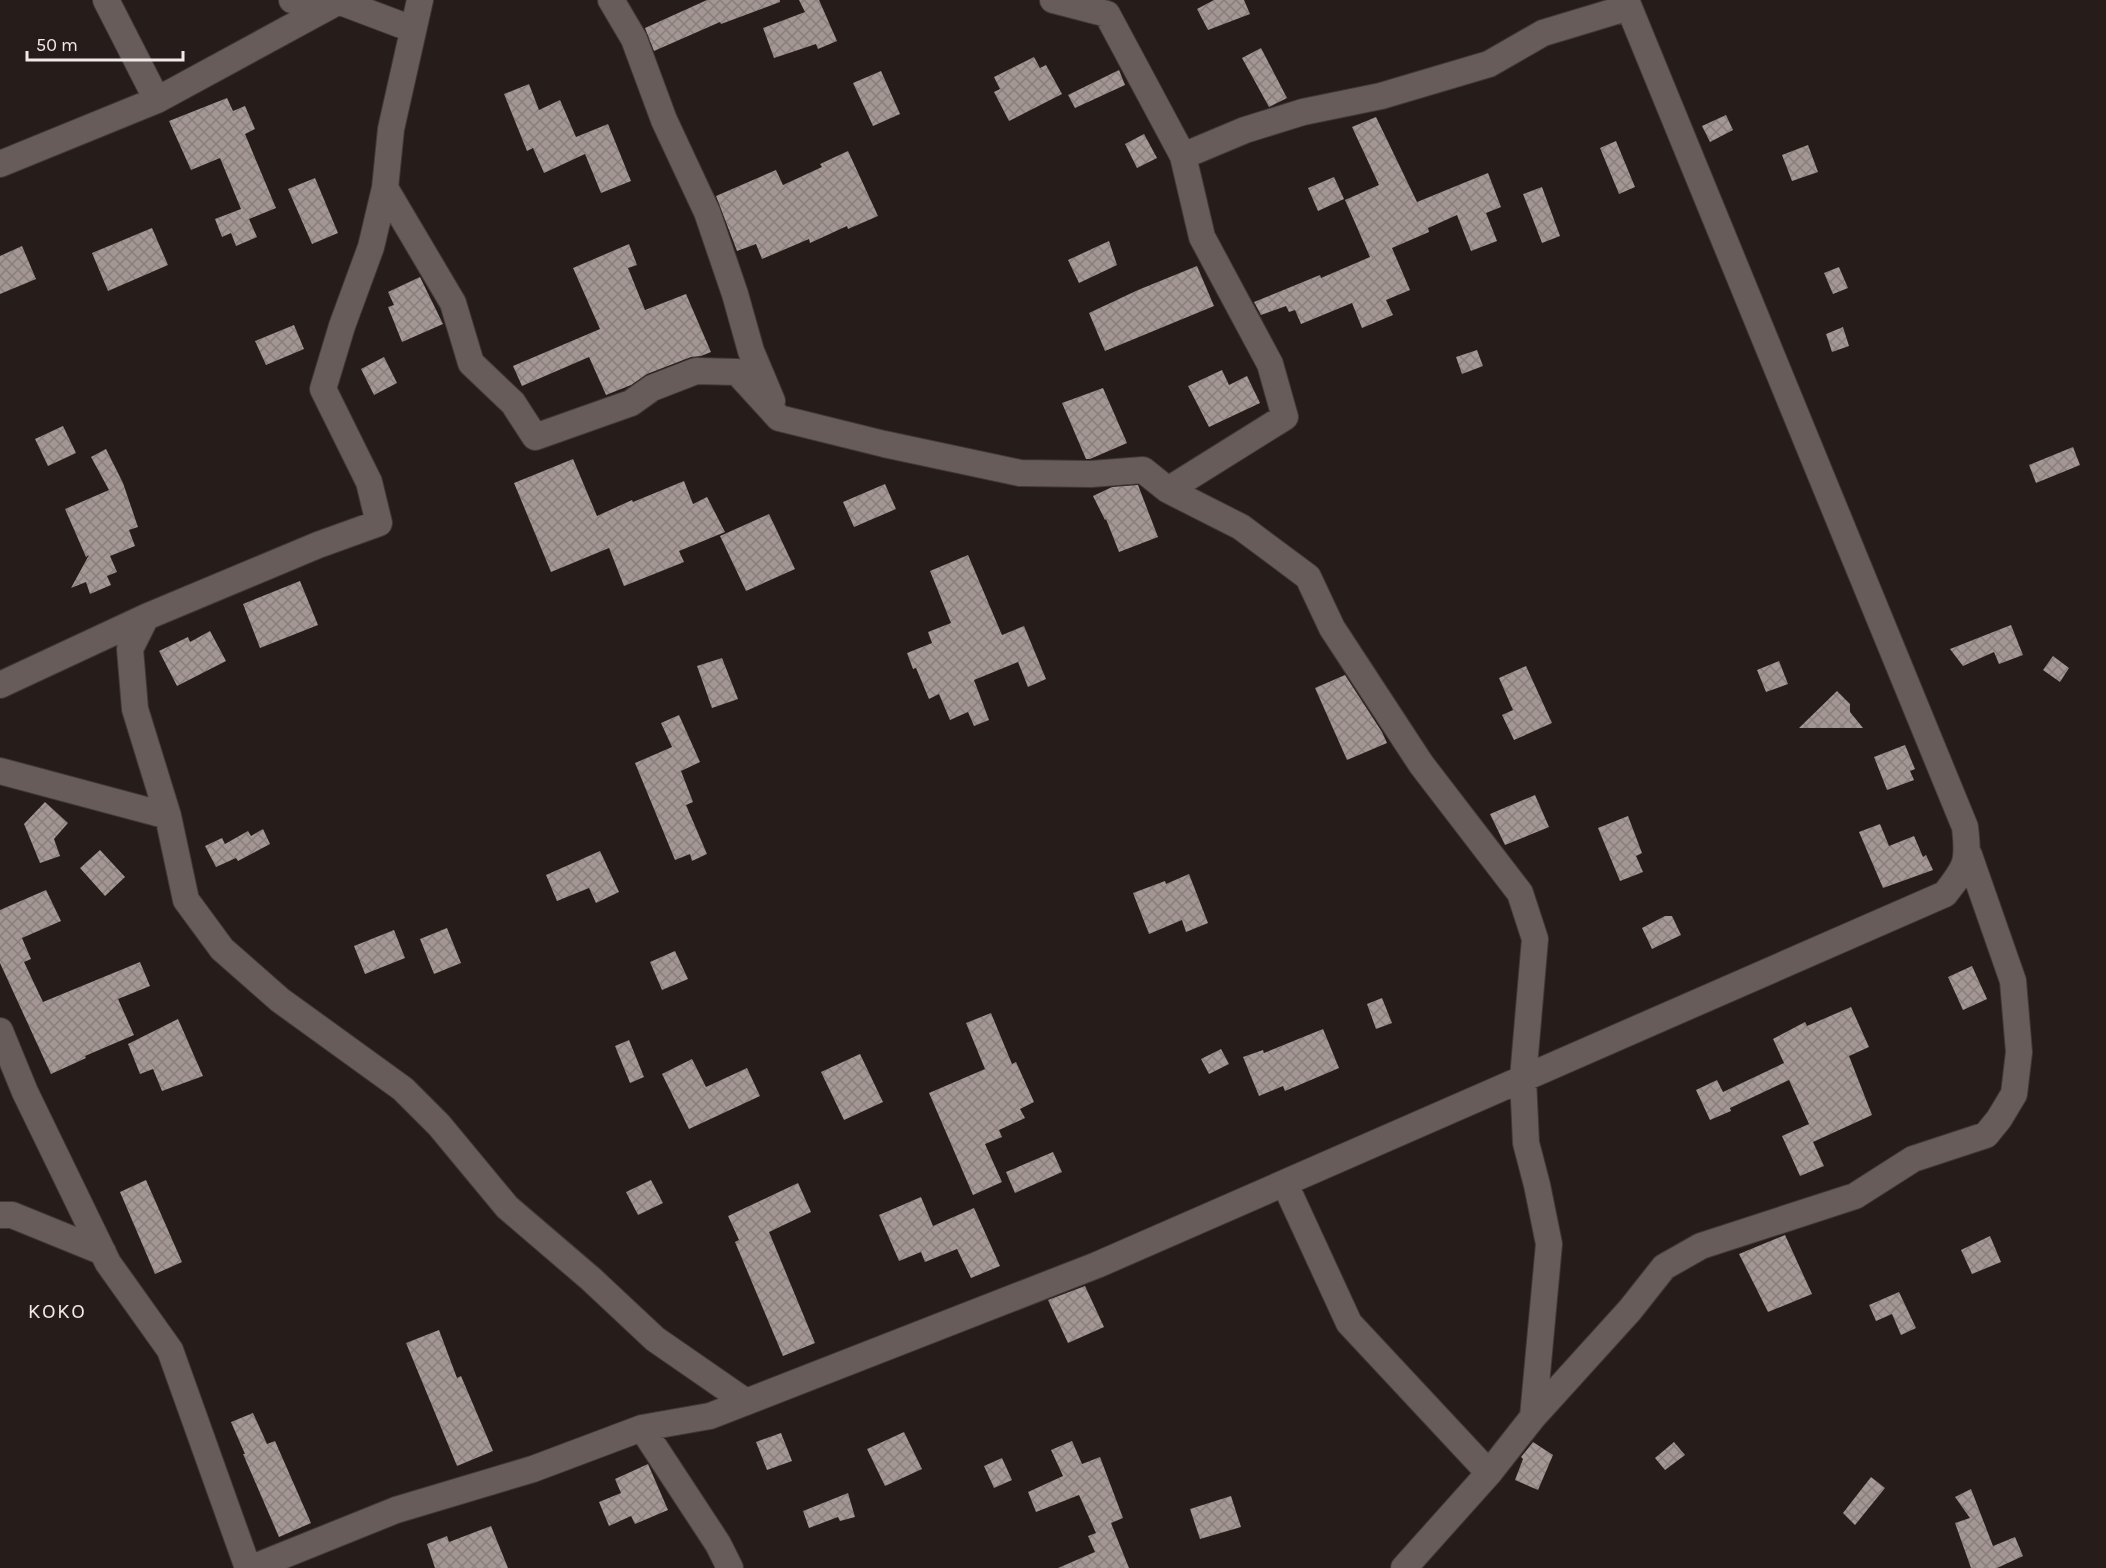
<svg xmlns="http://www.w3.org/2000/svg" width="2106" height="1568" font-family="Karla,sans-serif">
<defs>
<pattern id="building-cross-hatch" width="8" height="8" patternUnits="userSpaceOnUse" patternTransform="scale(1.5)"><rect width="8" height="8" fill="#a39693"/><path d="M0 0l8 8M0 8l8-8" fill="none" stroke="#887e7c"/></pattern>
</defs>
<rect width="100%" height="100%" fill="#261c1a"/>
<path fill="url(#building-cross-hatch)" d="M707,0H780V2L721,24L720,22L654,51L645,28Z
M799,0H819L837,41L818,49L816,44L774,58L763,28L805,12Z
M1214,0H1244L1250,14L1208,30L1197,9Z
M1261,48L1287,98L1269,107L1242,58Z
M1034,57L1040,68L1046,65L1062,94L1009,121L994,92L1000,89L994,77Z
M1119,70L1125,85L1075,108L1068,95Z
M881,71L900,114L873,126L853,83Z
M529,84L539,110L560,100L576,137L608,124L631,181L601,193L585,154L544,173L533,148L527,151L504,94Z
M227,98L233,111L245,106L255,129L245,134L276,208L249,219L257,237L236,246L231,233L222,237L215,219L241,209L220,158L191,170L169,121Z
M1726,115L1733,130L1710,142L1702,126Z
M1376,117L1417,202L1488,173L1501,207L1486,213L1497,241L1471,251L1457,215L1428,228L1429,232L1392,248L1410,290L1386,300L1393,315L1362,328L1352,303L1301,324L1295,310L1289,312L1286,306L1261,315L1254,302L1320,275L1321,278L1370,257L1345,200L1379,185L1352,127Z
M1144,134L1157,158L1137,168L1125,144Z
M1616,141L1635,187L1619,194L1600,148Z
M1808,145L1818,172L1792,181L1782,155Z
M848,151L878,216L848,229L847,226L810,243L809,239L762,259L756,244L737,251L716,196L776,170L783,185L822,167L820,164Z
M1334,177L1344,199L1318,211L1308,188Z
M315,178L338,233L312,244L288,189Z
M1542,187L1560,236L1542,243L1523,194Z
M152,228L168,265L108,291L92,253Z
M1109,241L1117,265L1079,283L1068,260Z
M629,244L637,265L628,268L645,310L686,294L711,352L701,356L691,357L647,374L631,385L606,395L589,357L522,386L513,366L600,329L573,268Z
M22,246L36,279L0,294V256Z
M1197,266L1214,306L1105,351L1089,313L1138,290Z
M1839,267L1848,288L1833,294L1824,273Z
M420,277L443,324L402,342L388,307L394,305L388,292Z
M294,325L304,349L266,365L255,341Z
M1843,327L1849,346L1832,352L1826,334Z
M1477,350L1483,366L1462,374L1456,357Z
M384,357L397,383L374,395L361,369Z
M1222,370L1229,385L1247,376L1260,403L1209,427L1188,386Z
M1103,388L1127,443L1090,459H1086L1062,403Z
M63,426L76,453L48,466L35,439Z
M2073,447L2080,465L2036,483L2029,465Z
M106,449L123,483L138,527L129,530L135,546L110,556L117,572L107,576L111,585L90,594L86,582L71,588L89,555L86,557L65,509L109,490L91,457Z
M573,459L597,516L632,500L633,502L684,481L693,504L707,497L725,532L679,551L684,562L624,586L609,548L551,572L514,483Z
M885,484L896,509L854,527L843,502Z
M1138,485L1158,537L1119,552L1106,519L1105,520L1093,496L1112,487Z
M769,514L795,569L746,591L720,536Z
M968,555L1002,635L1024,626L1046,679L1028,687L1018,662L974,680L989,720L974,726L968,712L950,720L939,694L929,699L916,668L913,669L907,653L932,643L928,632L951,623L930,571Z
M300,581L318,625L260,648L243,604Z
M2011,625L2023,655L1999,664L1994,652L1963,666L1950,649Z
M210,631L226,661L177,686L159,651L188,637L190,642Z
M2053,656L2069,668L2060,682L2043,670Z
M722,658L738,699L712,708L697,666Z
M1779,661L1788,684L1766,692L1757,670Z
M1526,666L1552,723L1514,740L1502,715L1513,710L1499,678Z
M1345,675L1382,732L1387,743L1347,760L1315,688Z
M1837,691L1850,704V712L1863,728H1799Z
M679,715L700,762L681,771L693,802L686,805L707,854L692,861L690,854L675,860L635,763L672,747L661,723Z
M1905,745L1915,769L1910,771L1914,780L1887,790L1874,757Z
M1535,795L1549,827L1505,845L1490,814Z
M45,802L68,823L54,839L60,856L40,863L24,824Z
M1628,816L1642,853L1636,856L1643,872L1620,881L1598,828Z
M1880,824L1889,846L1914,836L1923,857L1926,855L1933,870L1883,888L1859,832Z
M263,829L270,844L238,861L236,858L216,867L205,846L222,838L225,844L248,831L251,836Z
M100,850L125,877L105,896L80,868Z
M600,851L619,892L596,903L589,888L557,901L546,875Z
M1189,874L1208,923L1186,932L1182,920L1149,934L1133,893L1165,881L1166,884Z
M46,890L61,921L22,938L31,959L24,962L43,1002L140,962L150,986L118,999L134,1035L85,1056L86,1058L51,1074L0,963V910Z
M1665,916H1672L1681,935L1652,949L1642,928Z
M447,928L461,963L434,974L420,939Z
M394,930L405,958L365,974L354,946Z
M675,951L688,979L662,990L650,962Z
M1972,966L1987,999L1963,1010L1948,977Z
M1382,998L1392,1023L1376,1029L1367,1004Z
M1851,1007L1869,1047L1849,1056L1872,1115L1813,1142L1824,1166L1800,1176L1782,1136L1809,1124L1789,1080L1730,1108L1731,1111L1710,1120L1696,1090L1717,1080L1723,1092L1784,1063L1773,1039L1805,1022L1807,1026Z
M991,1013L1012,1064L1016,1062L1034,1102L1020,1109L1025,1118L999,1130L1002,1137L985,1144L1002,1182L973,1195L929,1093L985,1069L966,1023Z
M178,1019L203,1076L162,1091L153,1069L140,1074L128,1044Z
M1323,1029L1339,1068L1285,1091L1283,1086L1259,1096L1243,1057L1263,1050L1264,1053Z
M629,1040L644,1077L630,1083L615,1046Z
M1221,1049L1229,1064L1209,1074L1201,1059Z
M860,1054L883,1102L844,1120L821,1072Z
M692,1059L706,1087L747,1068L760,1096L689,1129L662,1074Z
M1053,1152L1062,1172L1015,1193L1006,1172Z
M146,1180L182,1262L155,1274L120,1192Z
M651,1180L663,1203L638,1215L626,1192Z
M798,1183L811,1212L769,1232L815,1343L783,1356L735,1242L739,1240L728,1216Z
M921,1197L933,1226L974,1208L1000,1266L971,1278L957,1249L925,1262L921,1252L899,1261L879,1215Z
M1785,1235L1812,1294L1768,1312L1739,1254Z
M1990,1236L2001,1262L1972,1274L1961,1250Z
M1085,1286L1104,1327L1068,1343L1048,1300Z
M1899,1292L1916,1328L1901,1335L1892,1314L1876,1321L1869,1305Z
M439,1330L457,1378L461,1376L493,1451L457,1466L406,1343Z
M253,1413L267,1444L275,1441L311,1523L279,1537L243,1454H245L231,1422Z
M904,1432L922,1469L885,1486L867,1449Z
M781,1433L792,1461L767,1470L756,1442Z
M1072,1441L1082,1464L1100,1457L1123,1518L1111,1523L1129,1568H1058L1095,1552L1088,1536L1096,1533L1079,1495L1036,1512L1028,1492L1063,1476L1051,1450Z
M1533,1442L1553,1455L1538,1490L1515,1480L1523,1459L1521,1457Z
M1674,1442L1685,1455L1665,1470L1655,1458Z
M1002,1458L1012,1480L994,1488L984,1466Z
M648,1464L668,1510L635,1524L631,1516L609,1526L599,1502L621,1493L615,1479Z
M1871,1477L1885,1488L1855,1525L1843,1513Z
M1971,1489L1993,1546L2015,1537L2023,1556L1997,1568H1971L1955,1523L1970,1518L1955,1497Z
M848,1493L855,1517L840,1521L838,1517L809,1528L803,1511Z
M1231,1496L1241,1527L1200,1539L1190,1509Z
M491,1526L508,1568H435L427,1544L447,1536L449,1542Z"/>
<g fill="none" stroke-linecap="round" stroke-linejoin="round">
<defs>
<path id="minor" d="M106,0L157,100
M292,0L338,1L412,29
M420,0L391,129L385,188L371,247L342,326L323,389L369,482L379,523L318,545L146,617L130,649L135,709L168,816L186,900L222,949L280,1000L403,1089L439,1125L507,1207L591,1279L655,1339L746,1402
M611,0L634,39L664,120L707,212L735,294L751,351L772,401
M1053,0L1107,14L1183,156L1202,237L1270,364L1285,417L1168,490L1241,527L1308,577L1332,628L1421,764L1520,893L1535,939L1523,1078L1526,1143L1537,1185L1549,1244L1533,1417L1489,1473L1404,1568
M1183,156L1245,130L1303,112L1381,96L1489,64L1543,33L1629,7
M0,164L157,100L341,0
M385,188L453,303L471,363L513,403L535,437L631,403L652,388L696,371L737,372L779,418L884,444L1020,473L1091,474L1143,470L1168,490
M0,685L146,617
M0,771L168,816
M0,1031L25,1092L108,1263L170,1350L248,1568
M1285,1184L1349,1323L1489,1473
M0,1215H12L103,1252
M1533,1417L1630,1310L1664,1267L1701,1246L1855,1196L1913,1159L1986,1135L1999,1119L2014,1094L2019,1052L2013,981L1969,855
M642,1428L718,1544L730,1568
M252,1568L396,1510L533,1469L642,1428L710,1416L1097,1265L1945,894C1967,866 1969,862 1965,827L1626,0"/>
</defs>
<use href="#minor" stroke="#403937" stroke-width="28"/>
<use href="#minor" stroke="#675c59" stroke-width="26"/>
</g>
<g text-anchor="middle" dominant-baseline="central" stroke-width="6" stroke-linejoin="round" paint-order="stroke">
<g font-size="21" letter-spacing="1.5" fill="#f0e9e7" stroke="#261c1a">
<text x="57" y="1311">KOKO</text>
</g>
</g>
<path d="M27 51v9h156v-9" fill="none" stroke="#f0e9e7" stroke-width="3"/>
<text x="36" y="51" font-size="18" fill="#f0e9e7" stroke="#261c1a" stroke-width="4.5" paint-order="stroke">50 m</text>
</svg>
